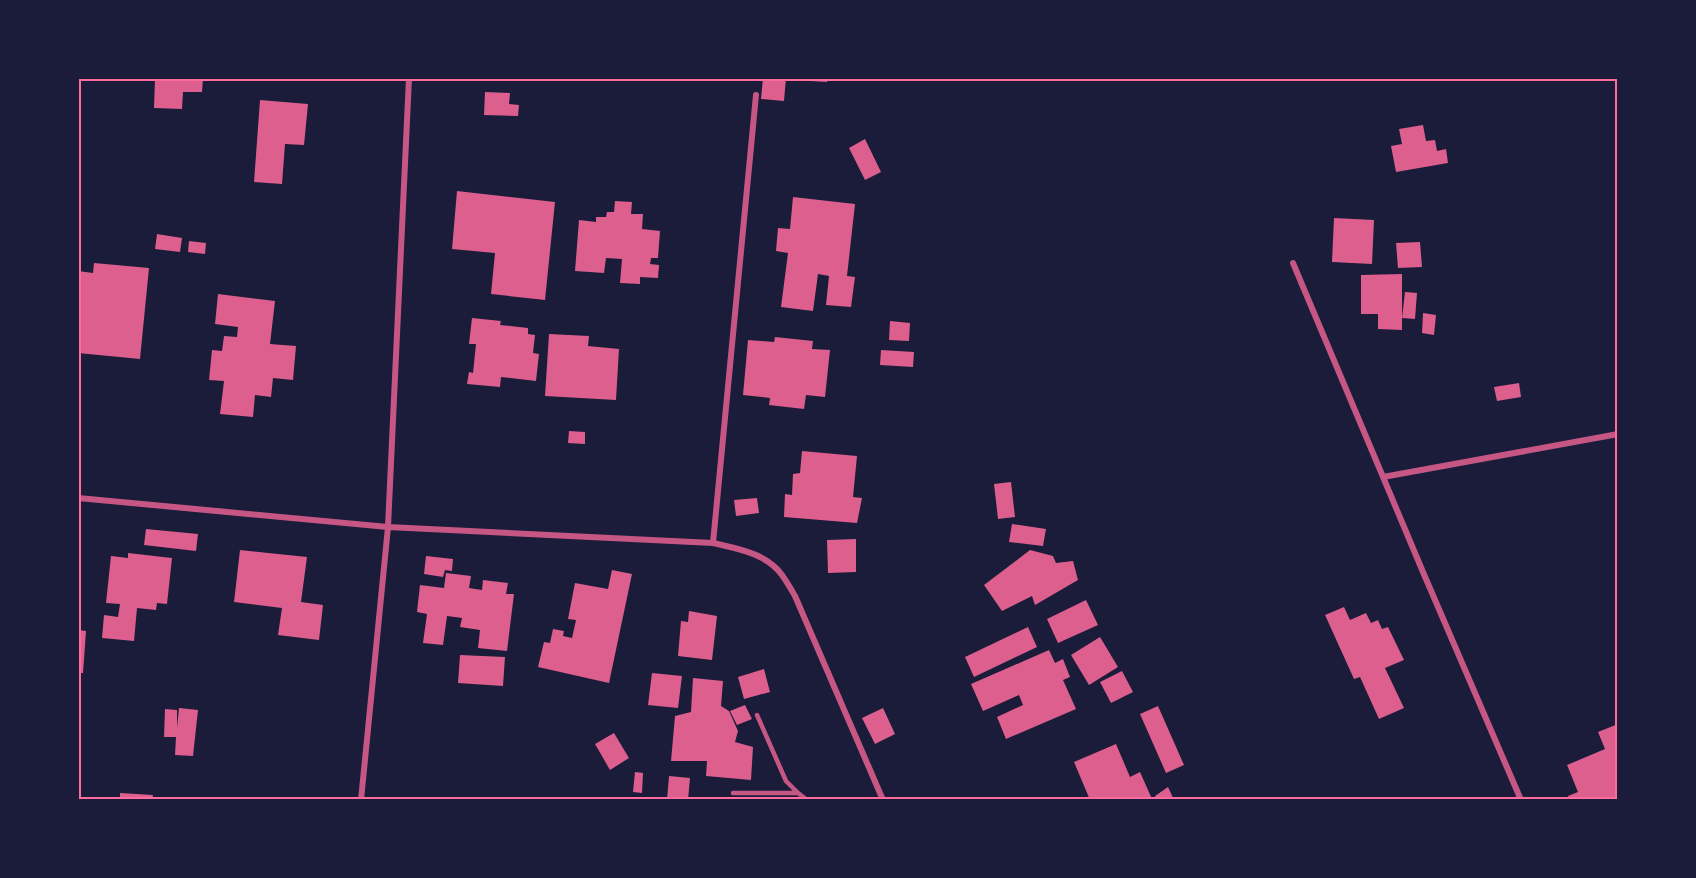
<svg xmlns="http://www.w3.org/2000/svg" width="1696" height="878" font-family="Literata,serif">
<rect width="100%" height="100%" fill="#1b1b3a"/>
<path fill="#dd5f8e" d="M155,78H203L202,92H183L182,109L154,108Z
M763,78H786L784,101L761,99Z
M795,78H828L827,82L795,80Z
M485,92L510,93L509,104L519,105L518,116L484,115Z
M260,100L308,104L304,145L285,144L282,184L254,182Z
M1423,125L1426,141L1435,140L1437,151L1446,149L1448,163L1396,172L1391,146L1402,144L1399,129Z
M865,139L881,172L865,180L849,148Z
M457,191L555,202L545,300L491,294L495,253L452,249Z
M793,197L855,204L847,276L855,277L851,307L826,305L829,276L818,274L813,311L781,307L788,253L776,251L778,228L790,229Z
M615,201L632,202L631,214H643L642,229L660,231L658,258H651L650,264L659,265L658,278L640,277V284L620,283L622,259L606,258L604,273L575,271L579,220L596,222V217H606L607,212H614Z
M1334,218L1374,220L1372,264L1332,262Z
M157,234L182,238L180,252L155,249Z
M189,241L206,243L205,254L188,252Z
M1420,242L1422,267L1398,268L1396,243Z
M94,263L149,268L140,359L78,353V271L93,273Z
M1402,274V330L1378,329V314H1361V275Z
M1405,292L1417,293L1415,319L1402,318Z
M218,294L275,301L270,344L296,346L293,380L273,378L271,397L255,395L253,417L220,414L224,381L209,380L212,350L222,351L224,336L237,337L238,327L215,324Z
M1423,313L1436,315L1434,335L1422,333Z
M472,318L501,321L500,325L528,328V334L535,335L533,353L539,354L536,381L501,377L500,387L467,384L469,372L473,373L476,344H469Z
M890,321L910,323L909,341L889,340Z
M549,334L589,336L588,346L619,349L616,400L545,396Z
M775,337L813,341L812,349L830,350L825,397L806,395L804,409L769,405L770,398L743,395L748,340L774,342Z
M881,350L914,352L913,367L880,365Z
M1519,383L1521,397L1497,401L1494,387Z
M569,431L585,432V444L568,443Z
M802,451L857,456L853,497L862,498L857,523L784,517L785,494L792,495L793,474L800,473Z
M1011,482L1015,517L998,519L994,484Z
M757,498L759,513L736,516L734,500Z
M1012,524L1046,529L1043,546L1009,542Z
M146,529L198,534L196,551L144,545Z
M856,539V572L828,573L827,540Z
M240,550L307,557L301,602L323,605L319,640L278,635L282,608L234,602Z
M1030,550L1053,556L1056,563L1073,561L1078,580L1035,605L1032,596L1002,611L984,585Z
M128,553L172,558L167,604L157,603L156,610L137,608L134,641L102,638L104,615L118,617L120,604L106,603L111,556L128,558Z
M426,556L453,559L452,571L445,570L443,577L424,574Z
M612,570L632,574L609,683L538,667L544,642L550,643L553,629L564,631L563,636L572,638L576,620L568,619L575,583L608,589Z
M446,573L471,576L469,588L482,590L483,580L508,583L506,594H514L507,651L478,648L480,630L460,627L462,618L447,616L443,645L423,643L427,614L417,612L420,585L444,588Z
M1086,600L1098,625L1058,643L1047,619Z
M1344,607L1350,620L1366,613L1371,623L1378,620L1382,629L1388,627L1404,660L1385,668L1404,708L1379,719L1360,677L1354,679L1325,615Z
M689,611L717,616L712,660L678,656L681,621L688,622Z
M1028,627L1037,647L974,677L965,657Z
M78,630L86,631L83,673H78Z
M1100,637L1118,667L1089,685L1071,655Z
M1049,650L1055,663L1063,659L1070,677L1063,680L1076,709L1006,739L997,717L1023,705L1019,695L983,711L971,684Z
M460,655L505,657L503,686L458,683Z
M764,669L770,692L744,699L738,677Z
M1122,671L1133,692L1111,703L1100,682Z
M652,673L682,676L678,708L648,705Z
M693,678L723,681L721,706L729,711L738,731L735,742L753,747L751,780L706,776L707,761H671L675,716L691,712Z
M745,705L752,719L737,725L730,711Z
M1158,706L1184,765L1166,773L1140,714Z
M179,708L198,710L193,756L175,755L176,737H164L165,709L177,710V728Z
M883,708L895,734L875,744L862,718Z
M1618,724V800H1570L1568,796L1578,792L1567,765L1605,749L1598,732Z
M614,733L629,758L610,770L595,744Z
M1116,744L1130,777L1140,772L1152,799L1090,800L1074,762Z
M635,772L643,773L642,793L633,792Z
M669,776L690,778L688,800H667Z
M1168,787L1174,800H1156L1155,796Z
M120,793L153,795L152,800H120Z"/>
<g fill="none" stroke-linecap="round" stroke-linejoin="round">
<path stroke="#c65784" stroke-width="4.5" d="M757,715L786,781L798,793L807,800
M733,793H798"/>
<path stroke="#c65784" stroke-width="6" d="M1293,263L1423,572L1521,800
M1383,477L1618,434
M78,498L388,527L713,543C738,549 766,553 782,575C787,582 791,589 795,596L883,800
M713,543L756,95
M361,800L388,527L409,78"/>
</g>
<rect width="1696" height="878" fill="none" stroke="#1b1b3a" stroke-width="159"/>
<rect x="80" y="80" width="1536" height="718" fill="none" stroke="#ff6b9d" stroke-width="2"/>
</svg>
